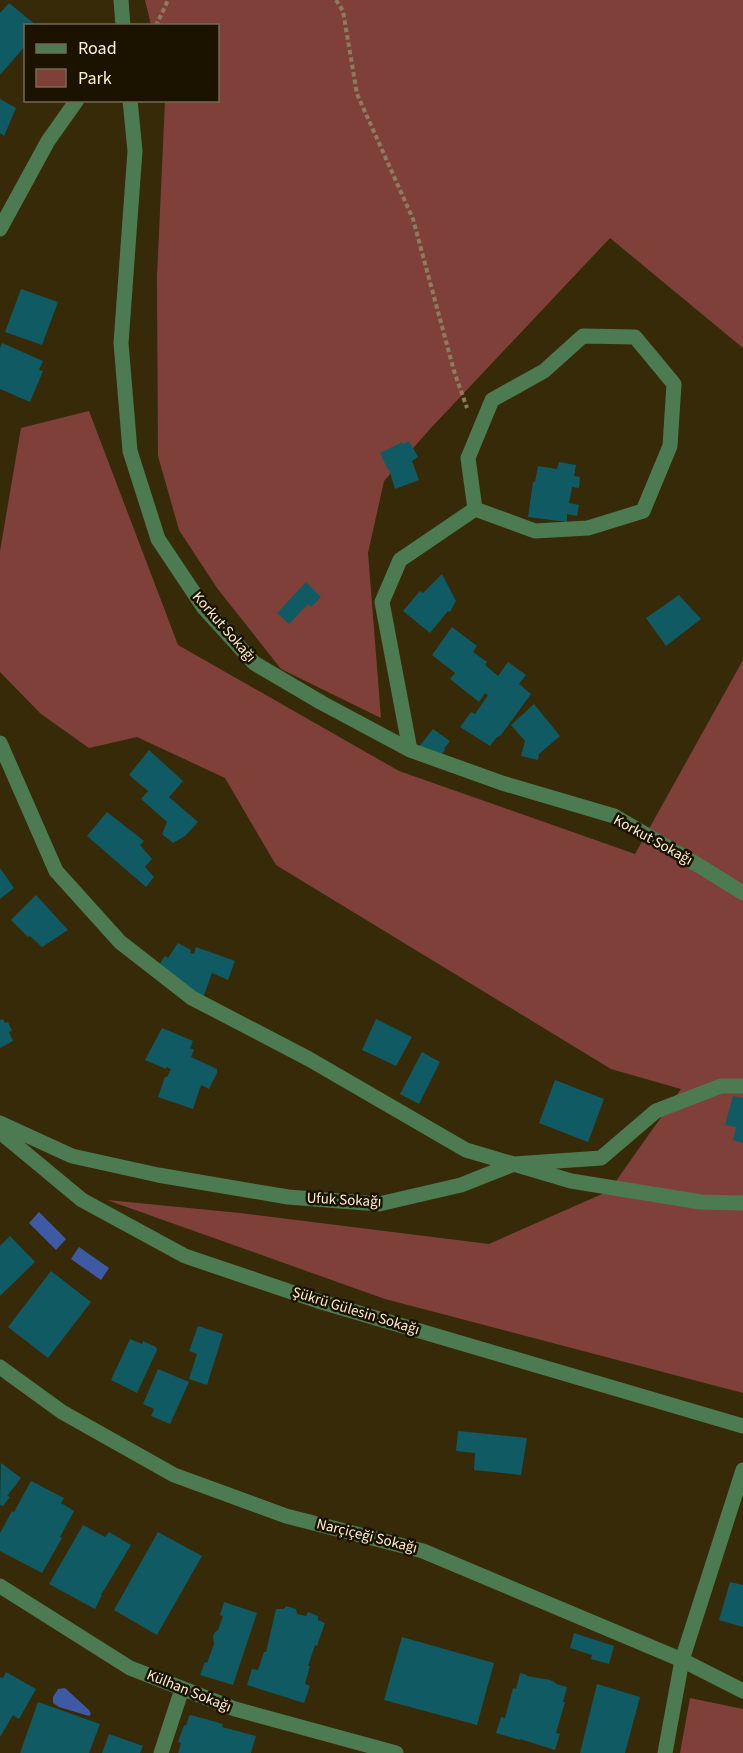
<svg xmlns="http://www.w3.org/2000/svg" width="743" height="1753" font-family="'Source Sans 3',sans-serif">
<rect width="100%" height="100%" fill="#372a08"/>
<path fill="#80403a" d="M145,0H743V348L610,238L430,429L384,481L368,553L381,718L281,669L217,588L179,530L158,456L157,277L165,101L218,100V26L151,25Z
M89,411L178,645L399,771L635,854L743,660V1393L385,1299L107,1200L240,1213L489,1244L609,1191L681,1089L611,1069L276,865L225,778L137,737L89,748L41,714L0,672V551L21,428Z
M690,1698L743,1709V1753H680Z"/>
<path fill="#3f5aa5" d="M39,1212L66,1239L56,1250L29,1223Z
M79,1247L109,1268L101,1280L71,1259Z
M65,1688L89,1710L91,1714L89,1716L59,1707L53,1703V1697L58,1689Z"/>
<path fill="#105a63" d="M9,3L37,26H26V45L0,75V13Z
M0,99L16,108L4,136L0,133Z
M21,289L58,302L42,345L5,332Z
M2,343L43,361L39,370L43,371L30,402L0,389V348Z
M409,441L418,457L412,461L419,480L395,489L389,469L388,470L380,453L402,442L403,444Z
M559,462L576,465L574,476L580,477L579,488L572,487L569,503L579,505L577,516L567,514V522L528,517L533,482H535L538,466L557,469Z
M442,574L456,601L450,612L448,611L430,633L403,611L420,591L423,593Z
M306,582L321,597L311,607L308,604L289,624L277,613Z
M679,595L701,619L666,646L646,618Z
M452,627L477,646L473,652L487,662L485,665L498,676L508,662L526,675L519,684L531,694L501,735L496,738L490,746L460,727L471,712L475,714L488,695L485,693L479,702L450,679L455,673L432,655Z
M534,704L560,736L539,754L538,760L521,756L525,741L511,725Z
M433,729L450,741L444,749L445,750L436,761L418,748Z
M149,750L183,781L169,797L198,822L185,836L173,843L162,834L167,822L141,799L148,791L129,775Z
M107,812L144,841L140,845L152,859L145,867L154,877L146,887L87,836Z
M0,868L14,888L0,899Z
M36,895L68,930L42,947L30,936L28,937L11,920Z
M178,943L191,950L190,953L194,954L196,947L235,961L228,980L212,973L203,998L155,973L162,960L165,956L168,958Z
M3,1019L5,1023L8,1022L12,1031L9,1032L13,1041L0,1048V1020Z
M376,1019L412,1037L396,1066L362,1050Z
M162,1028L193,1041L190,1048L194,1050L191,1057L217,1069V1073L209,1089L201,1085L193,1109L158,1097L165,1077H167L171,1069L166,1067V1069L145,1060Z
M422,1052L440,1062L419,1104L400,1094Z
M555,1080L604,1099L588,1142L539,1123Z
M733,1096L743,1098V1143L733,1140L736,1127L725,1125Z
M10,1236L35,1262L0,1296V1246Z
M51,1271L91,1302L48,1358L8,1327Z
M198,1326L223,1334L207,1385L189,1379L197,1354L189,1351Z
M130,1339L142,1344L143,1341L156,1347L157,1350L137,1393L111,1380Z
M158,1369L189,1382L170,1424L151,1416L154,1409L143,1404Z
M458,1431L527,1438L521,1475L474,1470L475,1453L456,1451Z
M1,1463L21,1478L7,1496L10,1497L3,1506L0,1505Z
M31,1481L64,1498L61,1503L74,1511L60,1537L62,1538L42,1573L0,1551V1533L12,1511L14,1512Z
M83,1525L105,1537L109,1532L131,1545L101,1595H102L95,1609L49,1584Z
M158,1532L202,1556L157,1635L114,1610Z
M730,1582L743,1585V1627L719,1620Z
M224,1602L257,1613L233,1685L200,1675L205,1662L207,1663L214,1644L213,1636L215,1632L218,1630L223,1616L220,1615Z
M286,1606L296,1609L297,1614L306,1616L308,1612L318,1616V1620L325,1623L317,1646L315,1645L308,1666H310L305,1684L310,1686L304,1703L247,1685L252,1669L258,1670L264,1652H266L276,1609H284Z
M574,1633L614,1646L609,1664L591,1659L592,1655L570,1648Z
M402,1637L494,1663L477,1725L384,1700Z
M6,1672L36,1689L19,1719L13,1715L0,1737V1677L3,1678Z
M520,1673L527,1675V1676L550,1680L556,1683V1684L567,1687L563,1702H565L556,1733L560,1734L555,1750L520,1739V1740L496,1733L501,1717L505,1718L513,1688L516,1689Z
M597,1684L640,1697L625,1753H580Z
M38,1702L100,1724L89,1753H20Z
M191,1715L223,1724L222,1727L256,1736L251,1753H178L181,1743L178,1742L184,1725L186,1726L189,1716Z
M109,1734L143,1746L140,1753H102Z"/>
<g fill="none" stroke-linecap="round" stroke-linejoin="round">
<path stroke="#8b7e5d" stroke-width="4" stroke-dasharray="4.5 3" stroke-linecap="butt" d="M336,0L343,11L357,94L413,219L454,371L467,408
M156,26L168,0"/>
<path stroke="#4c7b51" stroke-width="15" d="M121,0L123,26
M130,100L135,151L121,343L130,451L158,539L204,608L254,663L322,703L410,750L502,783L614,816L703,868L743,893
M0,229L48,141L77,100
M0,743L56,871L120,942L192,998L309,1059L466,1150L571,1181L701,1202L743,1203
M410,750L382,602L400,560L475,509L535,531L588,528L643,511L670,446L674,384L635,337L583,336L544,371L492,400L468,458L475,509
M0,1123L72,1156L158,1175L288,1197L379,1204L461,1185L514,1164L601,1158L656,1111L721,1086H743
M0,1132L82,1200L185,1256L318,1301L743,1426
M0,1367L62,1412L174,1475L286,1516L423,1551L682,1660L743,1691
M0,1586L130,1668L235,1709L396,1753
M161,1753L182,1689
M665,1753L682,1660L743,1470"/>
</g>
<g text-anchor="middle" dominant-baseline="central" stroke-width="5" stroke-linejoin="round" paint-order="stroke">
<g font-size="15" fill="#fcefd0" stroke="#1c1200">
<text transform="translate(224 627) rotate(49)">Korkut Sokağı</text>
<text transform="translate(653 840) rotate(29)">Korkut Sokağı</text>
<text transform="translate(344 1200) rotate(3)">Ufuk Sokağı</text>
<text transform="translate(356 1311) rotate(17)">Şükrü Gülesin Sokağı</text>
<text transform="translate(367 1536) rotate(14)">Narçiçeği Sokağı</text>
<text transform="translate(189 1691) rotate(22)">Külhan Sokağı</text>
</g>
</g>
<rect x="24" y="24" width="195" height="78" fill="#1c1200" stroke="#766a53" stroke-width="1.5"/>
<rect x="36" y="44" width="30" height="9" fill="#4c7b51" stroke="#766a53" stroke-width="1.5"/>
<text x="78" y="54" font-size="18" fill="#fcefd0">Road</text>
<rect x="36" y="69" width="30" height="18" fill="#80403a" stroke="#766a53" stroke-width="1.5"/>
<text x="78" y="84" font-size="18" fill="#fcefd0">Park</text>
</svg>
